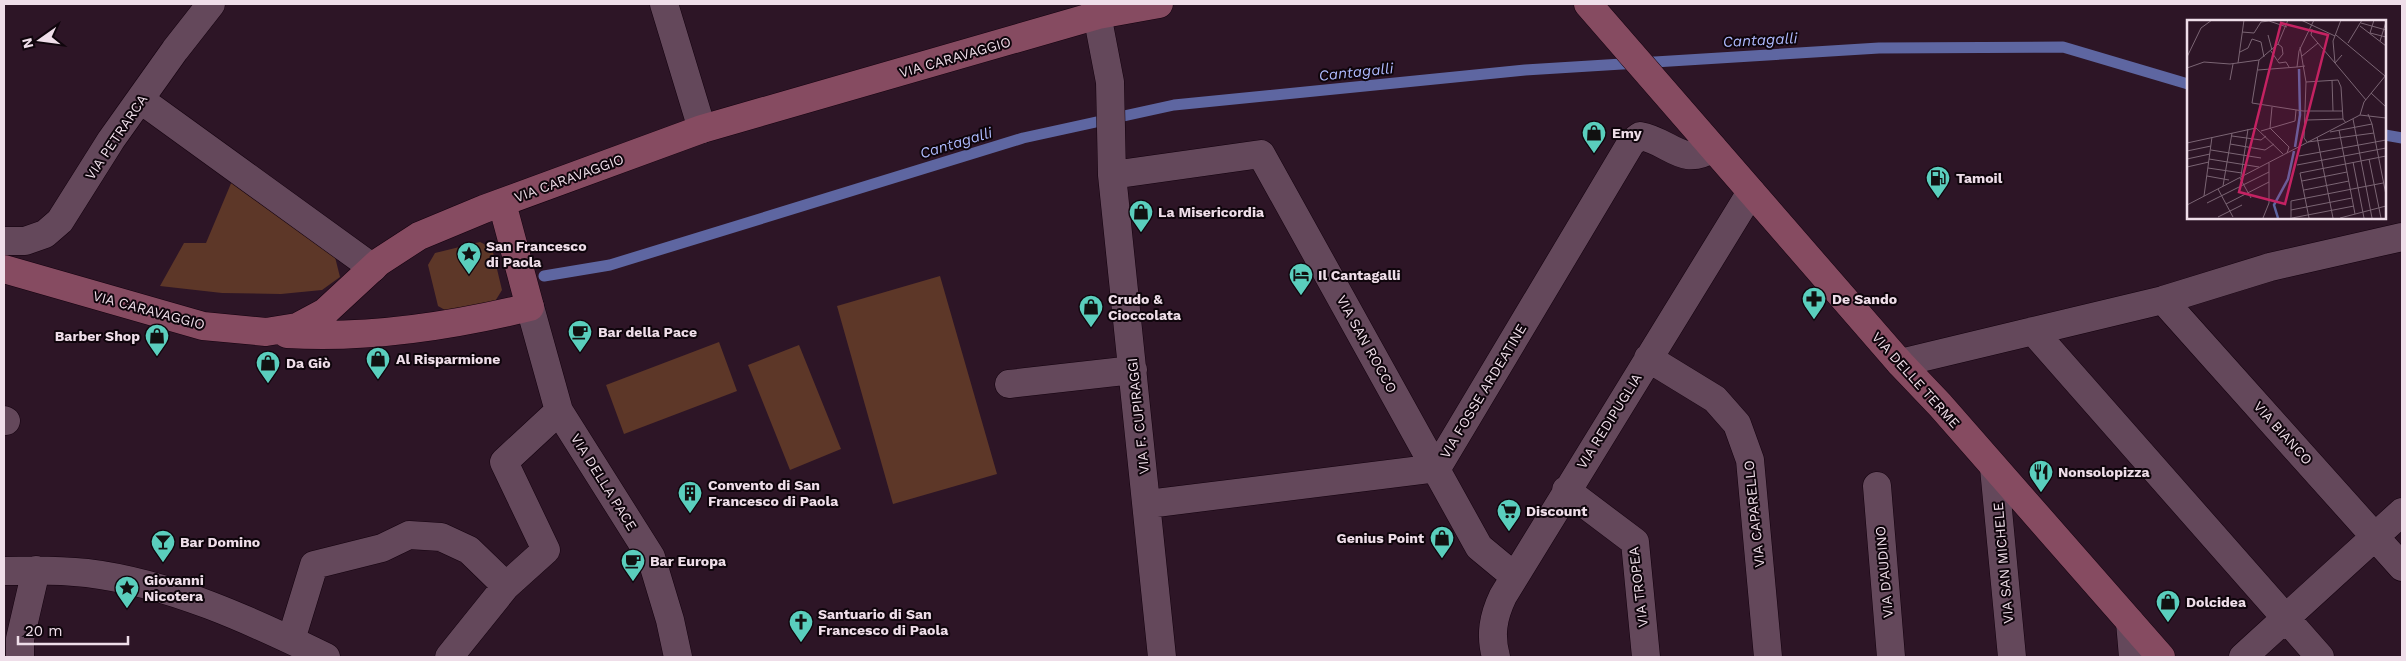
<svg xmlns="http://www.w3.org/2000/svg" width="2406" height="661" font-family="'Work Sans',sans-serif">
<rect width="100%" height="100%" fill="#2d1526"/>
<path fill="#5d3728" d="M232,181L335,257L340,277L322,290L281,294L222,293L160,286L184,243H206Z
M480,242L492,248L502,290L494,303L452,314L438,306L428,265L435,253Z
M940,276L997,474L893,504L837,306Z
M719,342L737,391L624,434L606,385Z
M799,345L841,449L790,470L748,365Z"/>
<g fill="none" stroke-linecap="round" stroke-linejoin="round">
<path stroke="#5e66a1" stroke-width="11" d="M2385,135L2402,138
M544,276L610,265L1023,138L1174,105L1525,70L1879,48L2063,47L2188,84"/>
<defs>
<path id="street" d="M664,4L702,129
M1095,4L1110,82L1112,175L1162,657
M141,100L373,268
M1112,175L1261,154L1479,547L1514,576
M4,241H25L45,234L60,221L111,140L175,50L211,4
M2163,300L2402,567
M530,307L559,411L651,557L670,620L678,657
M2033,331L2320,657
M1648,358L1715,399L1737,424L1750,460L1768,657
M1900,363L2163,300L2270,267L2402,237
M1009,384L1133,370
M4,420L6,421
M1994,468L2012,657
M1877,486L1891,657
M1566,490L1635,542L1646,657
M1148,504L1437,468L1631,143L1640,136C1670,141 1682,168 1713,148
M4,571C32,570 59,570 87,573C170,583 252,621 326,657
M2130,622L2133,657
M291,640L314,565L382,548L409,535L441,537L469,550L506,586
M20,657V639L36,570
M449,657L506,586L546,550L504,462L559,411
M1496,657C1490,635 1493,617 1503,596L1751,192
M2243,657L2402,512"/>
<path id="secondary" d="M1588,4L1900,363L1940,405L2161,657
M4,269L203,326L266,332L297,327L325,312L379,262L419,236L484,209L702,129L1098,15L1159,4
M287,334C368,339 452,326 530,307L502,203"/>
</defs>
<use href="#street" stroke="#14020f" stroke-width="29"/>
<use href="#secondary" stroke="#14020f" stroke-width="29"/>
<use href="#street" stroke="#64485b" stroke-width="28"/>
<use href="#secondary" stroke="#864b61" stroke-width="28"/>
</g>
<defs>
<symbol id="shop-pin" viewBox="-11 -11 22 30"><path d="M0 17L-7.5 6A9.5 9.5 0 1 1 7.5 6Z" fill="#5acebd" stroke="#0f050c"/><path d="M-5-2.5h2.3a2.7 3.5 0 0 1 5.4 0H5L5.5 6h-11ZM-1.5-2.5h3a1.5 2.3 0 0 0-3 0Z" fill="#111"/></symbol>
<symbol id="fuel-pin" viewBox="-11 -11 22 30"><path d="M0 17L-7.5 6A9.5 9.5 0 1 1 7.5 6Z" fill="#5acebd" stroke="#0f050c"/><path d="M-5.5-6h7V0h2V4h1.3V-2.5L3-4.5l.8-.8L6-3V5H2.5V1h-1V6h-7ZM-4.2-4.7v3.2H.2V-4.7Z" fill="#111"/></symbol>
<symbol id="sight-pin" viewBox="-11 -11 22 30"><path d="M0 17L-7.5 6A9.5 9.5 0 1 1 7.5 6Z" fill="#5acebd" stroke="#0f050c"/><path d="M0-6L1.8-2.2L6-1.7L2.9 1.2L3.7 5.4L0 3.3L-3.7 5.4L-2.9 1.2L-6-1.7L-1.8-2.2Z" fill="#111"/></symbol>
<symbol id="hotel-pin" viewBox="-11 -11 22 30"><path d="M0 17L-7.5 6A9.5 9.5 0 1 1 7.5 6Z" fill="#5acebd" stroke="#0f050c"/><path d="M-6-4.5h1.5V1H6V5H4.5V3h-9V5H-6ZM-4 0a1.8 1.8 0 1 1 3.6 0ZM.5 0V-2.5h3Q6-2.5 6 0Z" fill="#111"/></symbol>
<symbol id="pharmacy-pin" viewBox="-11 -11 22 30"><path d="M0 17L-7.5 6A9.5 9.5 0 1 1 7.5 6Z" fill="#5acebd" stroke="#0f050c"/><path d="M-2-6h4v4h4v4h-4v4h-4v-4h-4v-4h4Z" fill="#111"/></symbol>
<symbol id="cafe-pin" viewBox="-11 -11 22 30"><path d="M0 17L-7.5 6A9.5 9.5 0 1 1 7.5 6Z" fill="#5acebd" stroke="#0f050c"/><path d="M-5.5-4.5H6V0H3Q3 3.5 0 3.5H-2.5Q-5.5 3.5-5.5 0ZM3-3.2v2h1.7v-2ZM-6 4.5H4V6H-6Z" fill="#111"/></symbol>
<symbol id="restaurant-pin" viewBox="-11 -11 22 30"><path d="M0 17L-7.5 6A9.5 9.5 0 1 1 7.5 6Z" fill="#5acebd" stroke="#0f050c"/><path d="M-5-6h1v4h1v-4h1v4h1v-4h1v5L-1.5 .5V6h-2V.5L-5-1ZM5-6V6H3V1.5H1.5Q1.5-4 5-6Z" fill="#111"/></symbol>
<symbol id="building-pin" viewBox="-11 -11 22 30"><path d="M0 17L-7.5 6A9.5 9.5 0 1 1 7.5 6Z" fill="#5acebd" stroke="#0f050c"/><path d="M-4-6H4V6H1V3H-1V6H-4ZM-2.5-4.3h1.7v1.8h-1.7ZM.8-4.3h1.7v1.8H.8ZM-2.5-1h1.7V.8h-1.7ZM.8-1h1.7V.8H.8Z" fill="#111"/></symbol>
<symbol id="supermarket-pin" viewBox="-11 -11 22 30"><path d="M0 17L-7.5 6A9.5 9.5 0 1 1 7.5 6Z" fill="#5acebd" stroke="#0f050c"/><path d="M-6-5.5h2.5l.6 2H6L4.5 2H-2.5L-4.4-4H-6ZM-1.5 3.2a1.3 1.3 0 1 0 .1 0ZM3 3.2a1.3 1.3 0 1 0 .1 0Z" fill="#111"/></symbol>
<symbol id="bar-pin" viewBox="-11 -11 22 30"><path d="M0 17L-7.5 6A9.5 9.5 0 1 1 7.5 6Z" fill="#5acebd" stroke="#0f050c"/><path d="M-6-5H6L.8 .8V4.5H3.5V6h-7V4.5H-.8V.8Z" fill="#111"/></symbol>
<symbol id="church-pin" viewBox="-11 -11 22 30"><path d="M0 17L-7.5 6A9.5 9.5 0 1 1 7.5 6Z" fill="#5acebd" stroke="#0f050c"/><path d="M-1.2-6h2.4v3.5h3.3v2.4h-3.3V6h-2.4V-.1h-3.3v-2.4h3.3Z" fill="#111"/></symbol>
</defs>
<g fill-rule="evenodd">
<use href="#shop-pin" x="1580" y="119" width="28" height="38"/>
<use href="#fuel-pin" x="1924" y="164" width="28" height="38"/>
<use href="#shop-pin" x="1127" y="198" width="28" height="38"/>
<use href="#sight-pin" x="455" y="240" width="28" height="38"/>
<use href="#hotel-pin" x="1287" y="261" width="28" height="38"/>
<use href="#pharmacy-pin" x="1800" y="285" width="28" height="38"/>
<use href="#shop-pin" x="1077" y="293" width="28" height="38"/>
<use href="#cafe-pin" x="566" y="318" width="28" height="38"/>
<use href="#shop-pin" x="143" y="322" width="28" height="38"/>
<use href="#shop-pin" x="364" y="345" width="28" height="38"/>
<use href="#shop-pin" x="254" y="349" width="28" height="38"/>
<use href="#restaurant-pin" x="2027" y="458" width="28" height="38"/>
<use href="#building-pin" x="676" y="479" width="28" height="38"/>
<use href="#supermarket-pin" x="1495" y="497" width="28" height="38"/>
<use href="#shop-pin" x="1428" y="524" width="28" height="38"/>
<use href="#bar-pin" x="149" y="528" width="28" height="38"/>
<use href="#cafe-pin" x="619" y="547" width="28" height="38"/>
<use href="#sight-pin" x="113" y="574" width="28" height="38"/>
<use href="#shop-pin" x="2154" y="588" width="28" height="38"/>
<use href="#church-pin" x="787" y="608" width="28" height="38"/>
</g>
<g text-anchor="middle" dominant-baseline="central" stroke-width="4" stroke-linejoin="round" paint-order="stroke">
<g font-size="14" fill="#efdee9" stroke="#0f050c">
<text transform="translate(955 57) rotate(-16)">VIA CARAVAGGIO</text>
<text transform="translate(116 137) rotate(-56)">VIA PETRARCA</text>
<text transform="translate(569 178) rotate(-20)">VIA CARAVAGGIO</text>
<text transform="translate(149 310) rotate(15)">VIA CARAVAGGIO</text>
<text transform="translate(1367 344) rotate(61)">VIA SAN ROCCO</text>
<text transform="translate(1916 380) rotate(48)">VIA DELLE TERME</text>
<text transform="translate(1483 391) rotate(-59)">VIA FOSSE ARDEATINE</text>
<text transform="translate(1138 416) rotate(-96)">VIA F. CUPIRAGGI</text>
<text transform="translate(1609 421) rotate(-58)">VIA REDIPUGLIA</text>
<text transform="translate(2283 433) rotate(48)">VIA BIANCO</text>
<text transform="translate(604 482) rotate(58)">VIA DELLA PACE</text>
<text transform="translate(1754 514) rotate(-96)">VIA CAPARELLO</text>
<text transform="translate(2003 563) rotate(-95)">VIA SAN MICHELE</text>
<text transform="translate(1884 572) rotate(-95)">VIA D'AUDINO</text>
<text transform="translate(1638 587) rotate(-97)">VIA TROPEA</text>
</g>
<g font-size="14" font-weight="bold" fill="#efdee9" stroke="#0f050c" text-anchor="start">
<text x="1612" y="133">Emy</text>
<text x="1956" y="178">Tamoil</text>
<text x="1158" y="212">La Misericordia</text>
<text x="486" y="246">San Francesco<tspan x="486" dy="16">di Paola</tspan></text>
<text x="1318" y="275">Il Cantagalli</text>
<text x="1108" y="299">Crudo &amp;<tspan x="1108" dy="16">Cioccolata</tspan></text>
<text x="1832" y="299">De Sando</text>
<text x="598" y="332">Bar della Pace</text>
<text x="140" y="336" text-anchor="end">Barber Shop</text>
<text x="396" y="359">Al Risparmione</text>
<text x="286" y="363">Da Giò</text>
<text x="2058" y="472">Nonsolopizza</text>
<text x="708" y="485">Convento di San<tspan x="708" dy="16">Francesco di Paola</tspan></text>
<text x="1526" y="511">Discount</text>
<text x="1424" y="538" text-anchor="end">Genius Point</text>
<text x="180" y="542">Bar Domino</text>
<text x="650" y="561">Bar Europa</text>
<text x="144" y="580">Giovanni<tspan x="144" dy="16">Nicotera</tspan></text>
<text x="2186" y="602">Dolcidea</text>
<text x="818" y="614">Santuario di San<tspan x="818" dy="16">Francesco di Paola</tspan></text>
</g>
<g font-size="15" font-style="italic" fill="#afbbff" stroke="#0f050c">
<text transform="translate(1760 40) rotate(-3)">Cantagalli</text>
<text transform="translate(1356 72) rotate(-6)">Cantagalli</text>
<text transform="translate(956 143) rotate(-17)">Cantagalli</text>
</g>
</g>
<g transform="translate(2187 20)">
<rect width="199" height="199" fill="#2d1526"/>
<path fill="none" stroke="#5e66a1" stroke-width="2.5" d="M108,127L113,95L112,49M91,198L87,185L101,159L107,131"/>
<path fill="none" stroke="#7b6574" stroke-width="1" d="M114,0L148,16M154,0L146,21L148,43L179,80M187,0L183,13L199,17M74,2L82,1L100,7M174,3L199,10M173,6L199,26M125,9L124,15L148,43L155,35M55,12L67,13L74,2M81,15L85,30M149,15L198,56M193,21L199,2M161,23L175,0M91,24L95,27L96,34L91,40M113,27L119,62L117,118L120,122M84,31L92,43L99,42L102,47M53,32L61,28L65,19L74,22L77,37M115,36L131,23M0,37L14,8L25,0M72,40L65,83L116,91H155M51,43L57,0M118,46L110,47L112,31L127,0M0,48L17,42L43,44L72,40L91,24L101,0M71,50L110,47M43,60L46,44M145,60L146,91M119,62L151,60L154,67L156,99L159,103M184,73L199,87M85,87L83,108L102,127L100,133M173,95L177,82L199,55M166,99L185,198M120,100L156,99M185,104L199,175M152,110L168,194M74,111L108,101L109,90M143,112L185,104L181,94M45,116L74,120L79,116M130,117L146,198M121,122L187,113M0,123L69,108L96,134M43,124L78,130L87,124M24,130L74,138M0,131L24,126M112,136L199,120M0,139L23,134M22,139L72,147M182,139L194,198M166,142L177,198M110,145L199,128M0,147L22,142M21,148L55,153M20,156L42,160M54,156L61,109M53,158L64,178M115,161L160,152M36,166L45,113M31,169L46,197M117,170L162,161M17,176L25,117M20,183L82,152M39,184L82,162M0,185L173,95L199,98M104,190L165,178M31,197L55,185M76,198L82,183V143M104,198V181L196,163M105,198L167,186M122,198L113,153L199,136M153,198L199,186"/>
<path fill="#c42262" fill-opacity="0.15" stroke="#c42262" stroke-width="2.5" d="M94,3L141,15L98,184L52,172Z"/>
<rect width="199" height="199" fill="none" stroke="#efdee9" stroke-width="2.5"/>
</g>
<rect width="2406" height="661" fill="none" stroke="#efdee9" stroke-width="10"/>
<g transform="translate(40 40) rotate(256)" stroke="#0f050c" stroke-width="4" paint-order="stroke">
<path d="M0-4L9 19L0 12L-9 19Z" fill="#efdee9"/>
<text y="-8" font-size="14" font-weight="bold" text-anchor="middle" fill="#efdee9">N</text>
</g>
<path d="M18 636v8h110v-8" fill="none" stroke="#efdee9" stroke-width="2.5"/>
<text x="25" y="636" font-size="15" fill="#efdee9" stroke="#0f050c" stroke-width="4" paint-order="stroke">20 m</text>
</svg>
